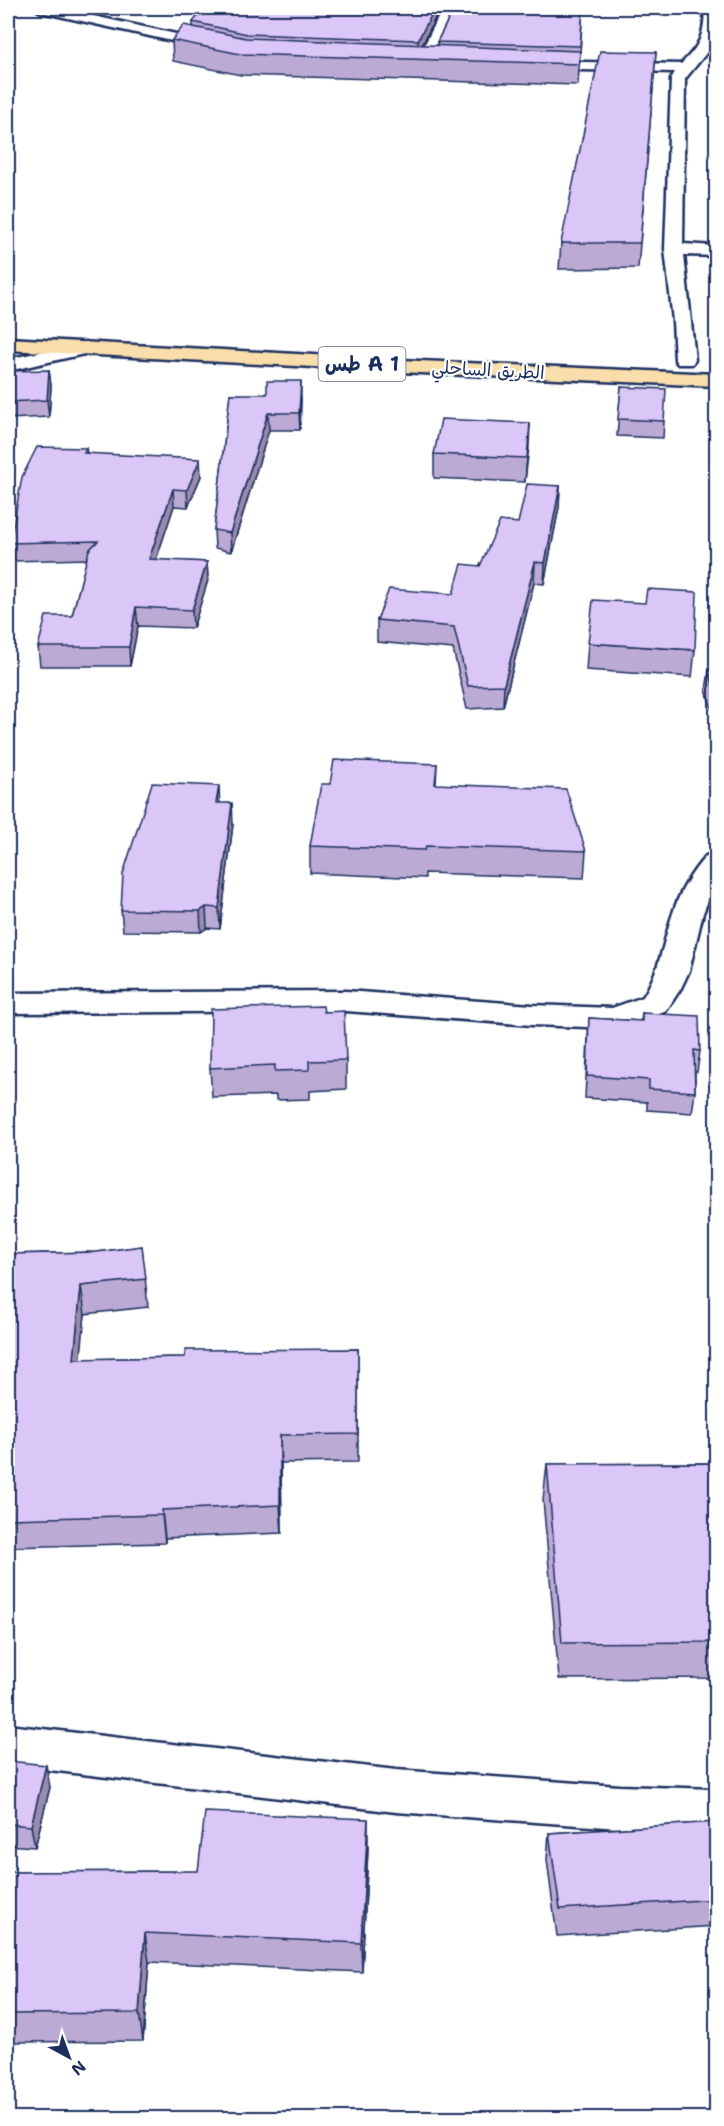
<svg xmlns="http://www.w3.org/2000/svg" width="724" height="2126" font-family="'Shantell Sans','Playpen Sans Arabic',sans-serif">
<rect width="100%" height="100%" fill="#fff"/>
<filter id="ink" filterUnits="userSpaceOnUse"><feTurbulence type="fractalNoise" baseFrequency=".0167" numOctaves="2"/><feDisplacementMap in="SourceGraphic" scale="12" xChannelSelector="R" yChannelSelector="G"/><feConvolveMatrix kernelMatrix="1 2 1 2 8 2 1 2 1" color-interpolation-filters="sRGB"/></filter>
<g filter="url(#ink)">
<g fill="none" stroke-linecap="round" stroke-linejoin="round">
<defs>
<path id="minor" d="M34,8H57L217,43L224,47L217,51L41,12Z
M351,8L453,9L455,12L431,60L424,64L417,60L439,16L358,12Z
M705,8H716V33L712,46L685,79L683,244L716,246V256L684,255L695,360L692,364H678L675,360L673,321L665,249L671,79L675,72L535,69L528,65L535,61L681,64C701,45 704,35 705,8Z
M86,342L93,344L96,348L93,352L8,371V359Z
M716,853V881L703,913L689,971L681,988L666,1011L614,1028L532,1025L346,1011L8,1013V993L346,991L532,1005L612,1008L643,997C660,971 663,942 673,913C680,891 691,873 706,856Z
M8,1725L396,1770L619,1786L716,1789V1831L619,1828L396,1812L8,1765Z"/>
<path id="highway" d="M8,338L420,361L716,374V386L420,373L8,350Z"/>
</defs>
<use href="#minor" stroke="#1b2f5e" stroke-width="5"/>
<use href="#highway" stroke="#1b2f5e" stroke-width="5"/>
<use href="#minor" fill="#fff" fill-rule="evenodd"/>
<use href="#highway" fill="#f9deab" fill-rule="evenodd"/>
</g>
<path fill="#bbaad4" stroke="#1b2f5e" stroke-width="1.5" d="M450,8H583L578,85L241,75L173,61L172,40L193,27V22L435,18L422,45L437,46V42L453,10Z
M656,52L638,268L559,269L561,243Z
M49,370L51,386L49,417L8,419V384Z
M621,387L664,421L663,438L617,436Z
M230,394L301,398L300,430H269L231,552L215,548L214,530Z
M530,423L525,482L434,478V454Z
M86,448L87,453L201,476L188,507L174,506L156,560L207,562L208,580L193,628L138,626L130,666H40L38,647L72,616L87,559L13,561L10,543Z
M560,486L559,507L544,584L534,583L503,707L467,709L453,649L377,642V620L453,594L518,523Z
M588,643L695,650L692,677L586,670Z
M709,671H717V726L706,690Z
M437,764L436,785L586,851L584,878L425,873V878L310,873V846L330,784Z
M219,803L233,824L220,929L207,928L201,932L123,931L121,910Z
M324,1012L346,1060V1089L310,1091V1099L276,1100V1095L212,1097L210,1068Z
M642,1013L700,1051L697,1072H695V1092L692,1113L647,1110V1102L585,1098L589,1018L641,1021Z
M142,1246L148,1307L85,1314L80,1359L185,1357L358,1349V1462L281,1463L282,1533L165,1538V1543L8,1547V1254L97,1252Z
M717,1463V1678L559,1679L543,1500L547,1464Z
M8,1761L50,1787L35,1847L8,1845Z
M717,1822V1926L557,1936L547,1860L549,1833Z
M368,1848L362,1972L149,1962L143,2041L8,2042V1872L198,1871Z"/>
<path fill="#998bad" stroke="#1b2f5e" stroke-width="1.5" d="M435,8H436L435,18L418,54V40Z
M49,370L51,386L49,417L47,400Z
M301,381V398L300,430L299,413Z
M268,413L269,430L231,552L230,533Z
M530,423L529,447L525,482L527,458Z
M200,459L201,476L188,507L187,490Z
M560,486L559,507L544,584L545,563Z
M173,489L174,506L150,578L149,559Z
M207,562L208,580L193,628L192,610Z
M535,562L534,583L503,707L504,685Z
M136,607L138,626L130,666L129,647Z
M219,786L220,807L216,803Z
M232,803L233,824L220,929L219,908Z
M206,907L207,928L201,932L200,911Z
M81,1286L85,1314L78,1387L74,1359Z
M280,1435L281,1463L282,1533L280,1505Z
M162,1510L165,1538V1543L162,1515Z
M46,1765L50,1787L35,1847L31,1826Z
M368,1819V1848L362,1972L361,1943Z
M145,1933L149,1962L143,2041L139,2013Z"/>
<path fill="#dac6f7" stroke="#1b2f5e" stroke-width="1.5" d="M204,8H435L418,40L247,34L193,22Z
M454,8H583L580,46L437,42Z
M184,25L246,38L580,51L579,64L240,54L172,40Z
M600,51L656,52L640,243H561Z
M49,370L47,400L8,402L9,371Z
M267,381H301L299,413H268L230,533L214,530L230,394H267Z
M621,387L666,389L664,421L618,419Z
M441,419L530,423L527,458L434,454Z
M37,447L86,448L84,453L200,459L187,490L173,489L149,559L207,562L192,610L136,607L129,647H38L46,616H72L89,550L98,541L10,543L22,477Z
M527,484L560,486L545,563L535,562L504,685L468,686L454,627L377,620L389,589L453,594L462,564L480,566L500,521L518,523Z
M647,589L697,592L695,650L588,643L593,600L645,603Z
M709,671H717V699Z
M334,760L437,764L435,784L566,789L586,851L426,846L425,850L310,846L321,784H330Z
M152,783L219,786L216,803H232L219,908L206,907L200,911L121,910L123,874Z
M323,1006L324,1012L344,1011L346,1060L309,1061V1070L275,1071V1065L210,1068L211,1009Z
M642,1013L699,1016L700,1051L694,1050L695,1092L649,1089V1080L587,1076L589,1018L642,1021Z
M142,1246L146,1279L81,1286L74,1359L185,1357L186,1350L358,1349V1434L280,1435V1505L162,1510V1515L8,1519V1254L97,1252Z
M717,1463V1642L562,1643L547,1464Z
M8,1761L46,1765L31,1826L8,1824Z
M205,1812L368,1819L361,1943L145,1933L139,2013L8,2014V1872L198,1871Z
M717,1822V1899L560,1909L549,1833Z"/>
</g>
<g text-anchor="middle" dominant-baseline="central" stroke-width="4.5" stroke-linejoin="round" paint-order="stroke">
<g font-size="18" fill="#1b2f5e" stroke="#fff">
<text transform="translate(488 370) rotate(3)">الطريق الساحلي</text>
</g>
<rect fill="#fff" stroke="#5f6d8e" stroke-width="1.5" x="318.5" y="347" width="87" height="34" rx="4.5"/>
<g font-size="20" font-weight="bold" fill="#1b2f5e">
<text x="362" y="364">طس A 1</text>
</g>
</g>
<rect width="724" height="2126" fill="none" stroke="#fff" stroke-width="30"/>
<rect x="15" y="15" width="694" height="2096" fill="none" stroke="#1b2f5e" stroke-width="2" filter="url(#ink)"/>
<g transform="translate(69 2057) rotate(139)" stroke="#ffffff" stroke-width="4.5" paint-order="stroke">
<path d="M0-4.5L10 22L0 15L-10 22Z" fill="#1b2f5e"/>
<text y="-9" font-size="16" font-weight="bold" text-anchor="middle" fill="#1b2f5e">N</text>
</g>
</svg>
